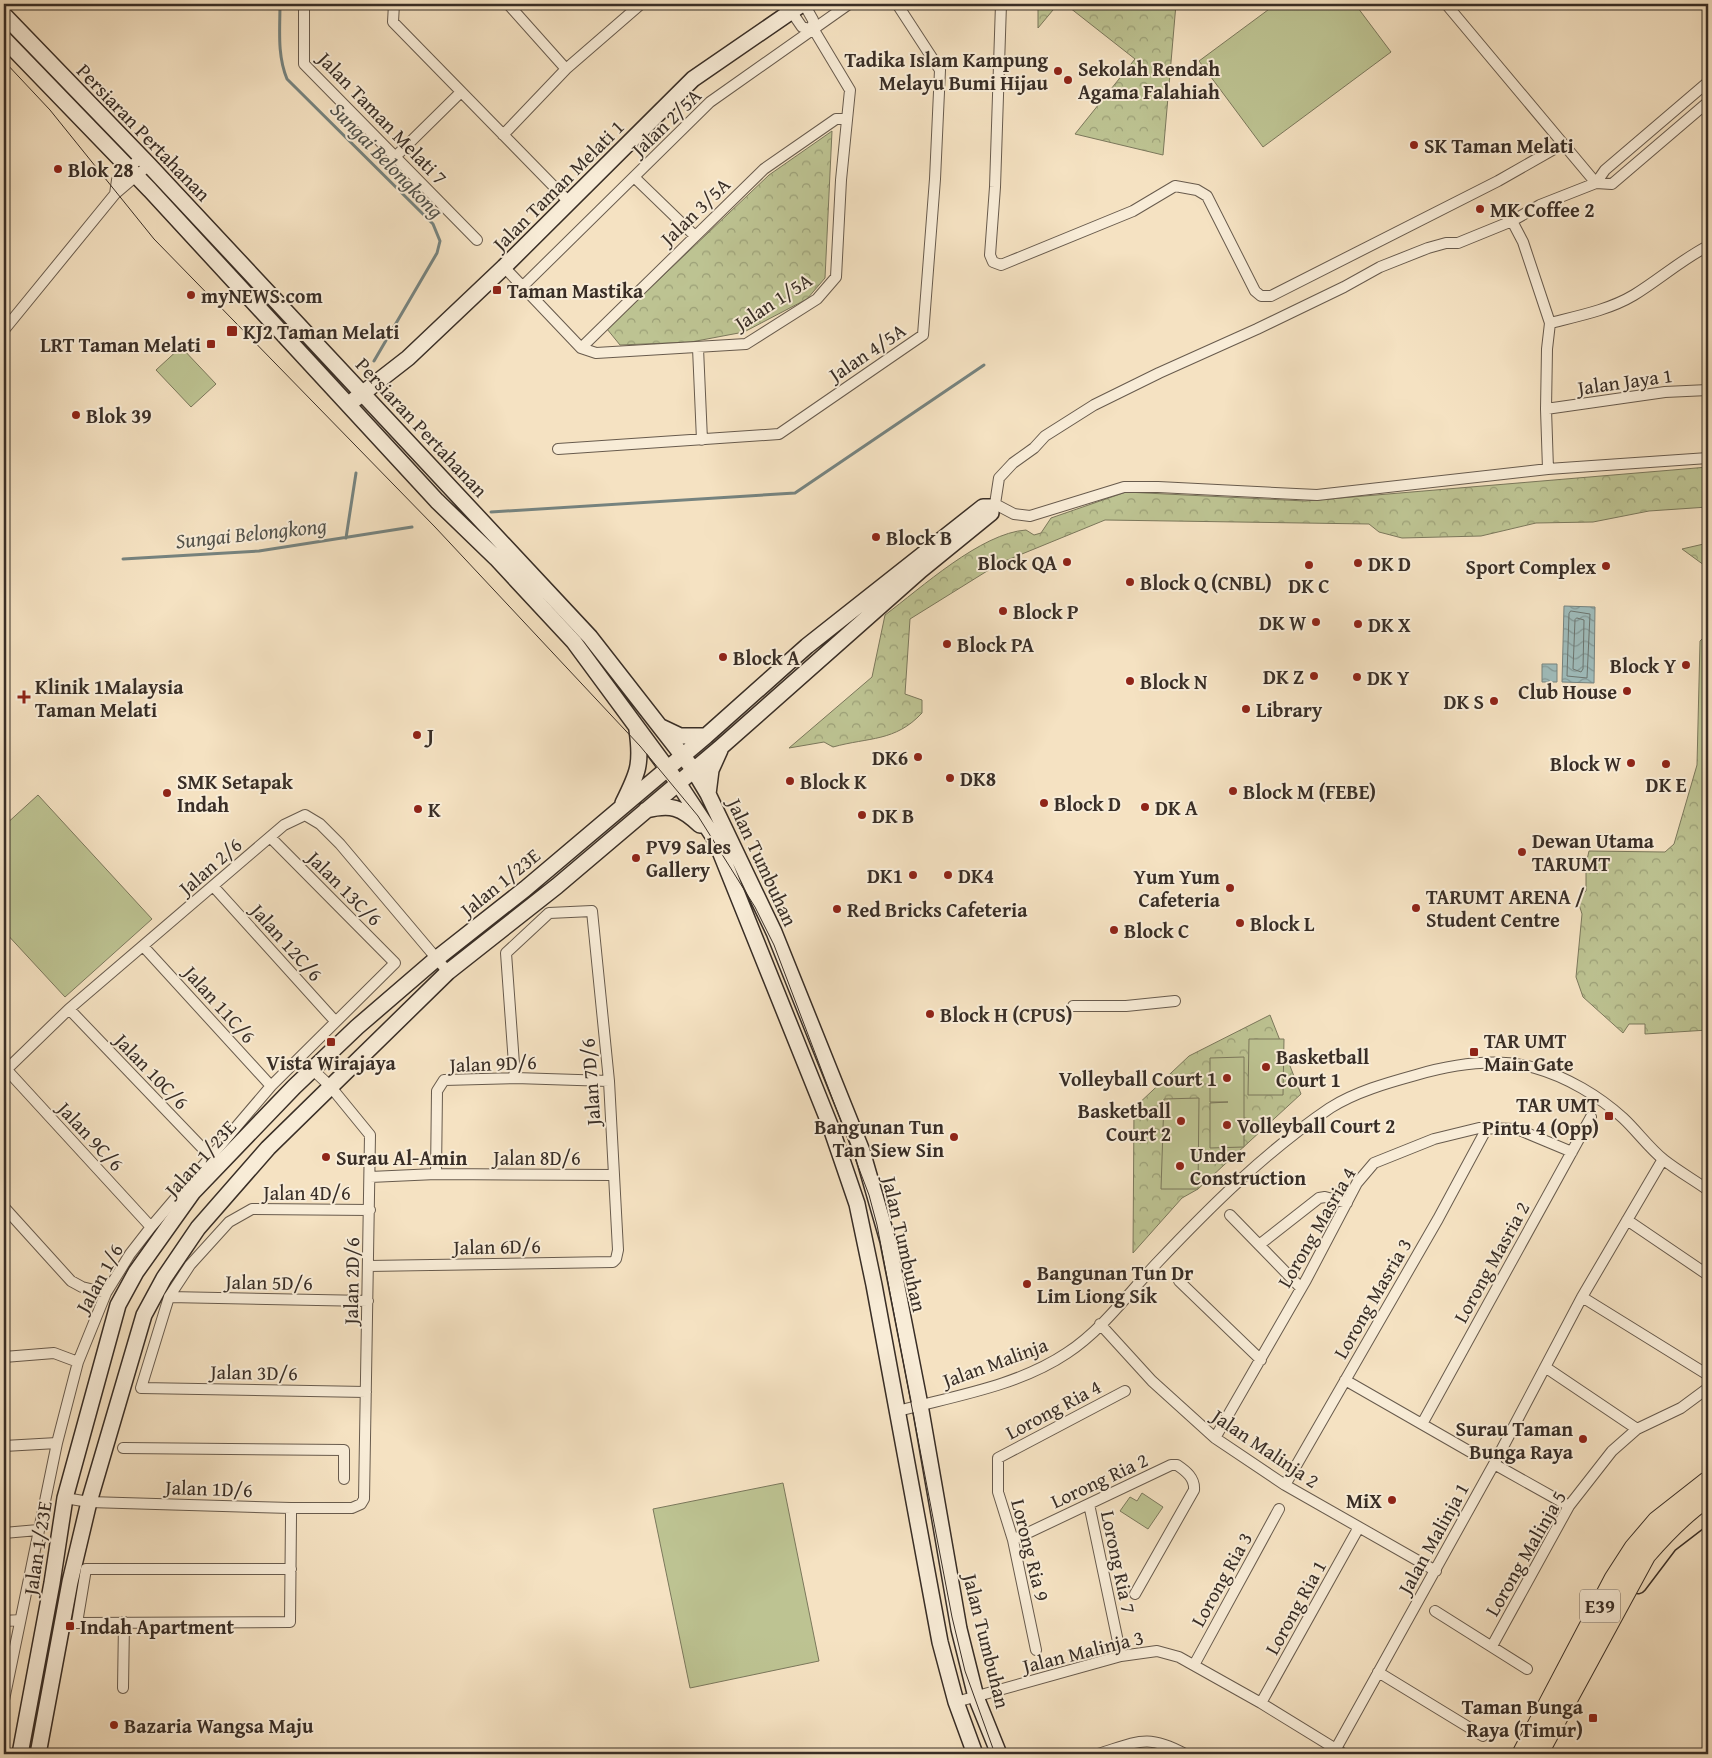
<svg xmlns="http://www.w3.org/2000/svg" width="1712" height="1758" font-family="'Gentium Book Plus',serif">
<defs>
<pattern id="forest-crowns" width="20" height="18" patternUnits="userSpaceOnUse" patternTransform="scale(1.25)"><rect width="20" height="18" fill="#bdc392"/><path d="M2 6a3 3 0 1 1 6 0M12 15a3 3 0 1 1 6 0" fill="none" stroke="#9b9f77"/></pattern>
<pattern id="water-waves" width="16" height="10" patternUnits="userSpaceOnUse" patternTransform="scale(1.25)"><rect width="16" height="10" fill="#9fbcbb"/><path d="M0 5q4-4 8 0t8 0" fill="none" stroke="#839998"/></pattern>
</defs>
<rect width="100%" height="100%" fill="#f5e2c2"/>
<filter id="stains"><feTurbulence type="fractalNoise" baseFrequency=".004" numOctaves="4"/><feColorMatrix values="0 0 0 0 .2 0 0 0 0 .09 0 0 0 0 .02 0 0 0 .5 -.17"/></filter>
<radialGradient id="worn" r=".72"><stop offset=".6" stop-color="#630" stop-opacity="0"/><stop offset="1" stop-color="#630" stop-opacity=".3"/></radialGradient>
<path fill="url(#forest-crowns)" stroke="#7b785c" d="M1038,4H1058L1038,28Z
M1065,4H1176L1163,155L1075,134L1135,59Z
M832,131L825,278L807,299L744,332L691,342L620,345L607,329L769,175Z
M1708,467V507L1649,511L1593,522L1536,523L1481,536L1402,538L1379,532L1369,524L1105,520L1000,563L910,619L905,694L922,700V713C895,742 869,737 833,747L824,742L789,748L872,677L885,615C921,588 981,533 1026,530L1034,535L1041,533L1051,518L1126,492L1305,501Z
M1708,543V568L1682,549Z
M1708,633V1030L1645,1034V1024H1629L1623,1033L1583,997L1576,977L1582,914L1577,898L1586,891V864L1589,851L1665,852L1674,844L1697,765L1700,641Z
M1270,1015L1301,1094L1198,1189L1182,1198L1133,1253L1134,1108L1189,1056Z"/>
<path fill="#bdc392" stroke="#7b785c" d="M1276,4H1355L1391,52L1263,147L1199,61Z
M181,347L216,384L191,407L156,370Z
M38,795L152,919L65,997L4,931V826Z
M1249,1039H1284L1283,1095H1248Z
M1244,1057V1147L1210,1148V1103L1228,1102H1210V1058Z
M1199,1098L1198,1189H1161L1164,1099Z
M783,1483L819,1661L690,1688L653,1509Z
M1142,1493L1163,1507L1148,1529L1120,1511L1130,1497L1137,1501Z"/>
<path fill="url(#water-waves)" stroke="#76837f" d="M1564,606L1595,607L1594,683L1562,682Z
M1542,664H1557V682H1542Z"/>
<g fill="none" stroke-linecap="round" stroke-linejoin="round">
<path stroke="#6c7570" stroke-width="1" d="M1571,611L1590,614L1587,678L1567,676L1569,614Z
M1577,618L1584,620L1583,669L1581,672L1573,669L1575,620Z"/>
<path stroke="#76837f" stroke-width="3" d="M280,4C280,29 277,55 287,79L433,224L440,241L437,253L374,361
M491,512L795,493L984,365
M346,538L356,473
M123,559L259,551L412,527"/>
<defs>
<path id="street" d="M304,4V64L477,240
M394,4L393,22L569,202
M508,4L566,69
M1001,4L995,187L990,255L993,262L1001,265L1133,211L1175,186L1197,190L1207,196L1255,291L1261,296H1271L1498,181L1563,144
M1446,4L1596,183
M791,11L802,27L814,30
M503,135L566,69L641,4
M395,157L461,92
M634,177L695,236
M1596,183L1605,170L1708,82
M115,194L117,180L141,157
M1512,221L1523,242L1550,323L1547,349L1546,409L1548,469
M504,267L581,348L596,353L746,344L817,299L836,277L841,180L850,90L814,30L813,20L804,4
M523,286L710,102L849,4
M1550,323C1578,316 1609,310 1634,295C1660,279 1681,260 1708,246
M4,330L115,194L149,165
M581,348L764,169L836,119H847
M698,348L702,440
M1546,409L1665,392L1708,390
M558,449L779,434L923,335L935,179L940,70L897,4
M995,504L1014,514L1030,516L1124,487H1158L1317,495L1548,469L1708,458
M991,507L995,504L999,478L1013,463L1034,448L1045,436L1094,405L1159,373L1257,329L1344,287L1380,267L1428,248L1446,243H1458L1512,221L1540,205L1596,183L1612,184L1708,102
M213,886L335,1021
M143,946L271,1086
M1073,1006H1126L1175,1001
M69,1009L210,1156
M6,1069L151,1227
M4,1072L69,1009L284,825L305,815L320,824L340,844L448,972
M436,1174L437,1091L444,1080L515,1078L609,1081
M370,1177L436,1174L613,1175
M4,1207L71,1281L82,1287L106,1293
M1230,1215L1301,1288
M1627,1220L1708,1275
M1259,1245L1319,1198L1325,1197L1347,1203
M368,1266L613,1262L616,1259L618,1250L609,1081L592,911L549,913L506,953L515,1078
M1179,1281L1261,1360
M169,1297L368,1301
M1582,1297L1708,1375
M1100,1324L1152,1381L1215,1438L1285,1485L1436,1571
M4,1357L54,1353L78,1362
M1545,1367L1637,1429
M1345,1380L1474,1454
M366,1392L141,1388L169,1297L190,1265L229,1222L252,1209L370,1210
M898,1411C954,1396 1018,1386 1067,1353C1102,1330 1128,1294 1156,1264C1210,1207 1265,1152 1330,1108C1355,1092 1387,1083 1416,1075C1454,1064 1496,1057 1535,1068C1567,1077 1599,1096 1623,1118C1637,1131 1649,1148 1664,1160C1678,1171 1694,1180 1708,1190
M1422,1424L1591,1117
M1215,1438L1306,1280L1357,1183L1374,1163L1434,1139L1479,1128L1517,1129L1572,1152
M4,1446L57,1443
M123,1448L344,1450V1479
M1494,1464L1569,1506
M1285,1485L1438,1219L1487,1128
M65,1498L89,1502L291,1508H352L361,1504L364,1499L370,1135L330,1086L312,1069
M1089,1504L1121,1656
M4,1533L38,1530
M1013,1540L1171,1465H1177C1186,1471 1195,1478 1194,1490L1135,1594
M291,1569H86L77,1623L290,1622L291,1517V1508
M1435,1611L1527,1669
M4,1621L20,1620
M1492,1646L1569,1506L1612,1451L1637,1429L1681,1408L1708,1388
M1036,1650L1013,1540L998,1492V1458L1125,1391
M1194,1665L1279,1509
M1378,1672L1483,1736
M123,1688L124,1622
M4,1700L57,1443L78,1362L106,1293L130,1254L151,1227L271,1086L395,963L270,837
M956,1702L1121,1656L1157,1651L1179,1657L1261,1703L1344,1754
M1261,1703L1359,1527
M1098,1754C1137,1742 1147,1733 1185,1754
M1333,1754L1494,1464L1582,1297L1663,1159"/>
<path id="secondary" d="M4,15L149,165L590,637L693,769L708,794L774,932L862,1151L888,1241L920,1405L959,1629L976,1697L999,1754
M4,39L150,190L437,501L496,558L574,642L678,783L715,839L830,1125L857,1204L874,1285L940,1642L956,1702L975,1754
M354,400L408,358L504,267L693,79L802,4
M661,727L680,736H706
M708,794L711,770L720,750
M623,803C638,773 642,764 637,730
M646,810C671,804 681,807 700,825
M20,1754L52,1583L65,1498L118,1305L136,1272L193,1192L294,1087L357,1027L436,959L525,889L706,736L807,646L983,507H991V513L921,570L721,747L557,886L448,972L268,1148L198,1228L164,1278L144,1315L89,1502L70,1582L38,1754"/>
<path id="primary" d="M1638,1585L1669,1544L1708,1514"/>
</defs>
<use href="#street" stroke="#685b4d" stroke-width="12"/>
<use href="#secondary" stroke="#392e26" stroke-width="18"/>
<use href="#primary" stroke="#392e26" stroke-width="19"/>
<use href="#street" stroke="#f8ecd7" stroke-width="10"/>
<use href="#secondary" stroke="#f8ecd7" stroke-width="15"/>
<use href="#primary" stroke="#f5e2c2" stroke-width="16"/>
<path stroke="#392e26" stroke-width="1" d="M4,61L50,110L154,239L435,527L640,746L698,816L755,907L774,945L869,1195L877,1225L952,1617L965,1671L995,1754"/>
<defs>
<path id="highway-bridge" d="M1522,1754L1614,1579L1634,1548L1657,1521L1708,1481
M1538,1754L1646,1555C1665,1533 1684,1513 1708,1497"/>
</defs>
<use href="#highway-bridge" stroke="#392e26" stroke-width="21" stroke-linecap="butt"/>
<use href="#highway-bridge" stroke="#f5e2c2" stroke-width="19"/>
</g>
<g fill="#8f2418" stroke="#f8ecd7" stroke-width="2">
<circle cx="1058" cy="71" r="5"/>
<circle cx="1068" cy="80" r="5"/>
<circle cx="1414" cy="145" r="5"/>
<circle cx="58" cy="169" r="5"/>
<circle cx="1480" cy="209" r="5"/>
<rect x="492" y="285" width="10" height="10" rx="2.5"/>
<circle cx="191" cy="295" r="5"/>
<rect x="226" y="325" width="12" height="12" rx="2.5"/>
<rect x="206" y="339" width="10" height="10" rx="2.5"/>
<circle cx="76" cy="415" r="5"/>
<circle cx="876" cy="537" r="5"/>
<circle cx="1067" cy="562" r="5"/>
<circle cx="1358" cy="563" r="5"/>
<circle cx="1309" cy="565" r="5"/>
<circle cx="1606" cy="566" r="5"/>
<circle cx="1130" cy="582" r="5"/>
<circle cx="1003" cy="611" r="5"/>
<circle cx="1316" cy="622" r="5"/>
<circle cx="1358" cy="624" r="5"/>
<circle cx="947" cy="644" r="5"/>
<circle cx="723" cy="657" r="5"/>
<circle cx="1686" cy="665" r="5"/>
<circle cx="1314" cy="676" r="5"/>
<circle cx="1357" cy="677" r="5"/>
<circle cx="1130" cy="681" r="5"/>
<circle cx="1627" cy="691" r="5"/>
<path d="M21.5 689.5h5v5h5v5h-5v5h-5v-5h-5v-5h5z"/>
<circle cx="1494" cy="701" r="5"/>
<circle cx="1246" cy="709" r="5"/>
<circle cx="417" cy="735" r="5"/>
<circle cx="918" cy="757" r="5"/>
<circle cx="1631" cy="763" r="5"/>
<circle cx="1666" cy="764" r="5"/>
<circle cx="950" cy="778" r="5"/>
<circle cx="790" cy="781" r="5"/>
<circle cx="1233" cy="791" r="5"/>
<circle cx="167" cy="793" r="5"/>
<circle cx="1044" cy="803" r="5"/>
<circle cx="1145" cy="807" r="5"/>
<circle cx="418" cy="809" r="5"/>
<circle cx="862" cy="815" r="5"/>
<circle cx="1522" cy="852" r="5"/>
<circle cx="636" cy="858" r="5"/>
<circle cx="913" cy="875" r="5"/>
<circle cx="948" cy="875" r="5"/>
<circle cx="1230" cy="888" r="5"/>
<circle cx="1416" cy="908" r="5"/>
<circle cx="837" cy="909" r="5"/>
<circle cx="1240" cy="923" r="5"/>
<circle cx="1114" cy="930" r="5"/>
<circle cx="930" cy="1014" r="5"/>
<rect x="326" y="1037" width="10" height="10" rx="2.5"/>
<rect x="1469" y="1047" width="10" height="10" rx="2.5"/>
<circle cx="1266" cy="1067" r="5"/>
<circle cx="1227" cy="1078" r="5"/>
<rect x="1604" y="1111" width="10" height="10" rx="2.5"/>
<circle cx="1181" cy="1121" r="5"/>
<circle cx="1227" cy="1125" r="5"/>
<circle cx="954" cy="1137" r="5"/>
<circle cx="326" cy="1157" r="5"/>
<circle cx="1180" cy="1166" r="5"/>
<circle cx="1027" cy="1284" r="5"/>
<circle cx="1583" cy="1439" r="5"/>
<circle cx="1392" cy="1500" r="5"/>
<rect x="65" y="1621" width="10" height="10" rx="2.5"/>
<rect x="1588" y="1713" width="10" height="10" rx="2.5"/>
<circle cx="114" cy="1725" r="5"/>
</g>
<g text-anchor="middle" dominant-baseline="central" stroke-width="4" stroke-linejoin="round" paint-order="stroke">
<rect fill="#f8ecd7" stroke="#72675b" stroke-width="1" x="1580" y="1589.5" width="40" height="33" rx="4"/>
<g font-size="19" font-weight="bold" fill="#392e26">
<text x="1600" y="1606">E39</text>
</g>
<g font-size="20" font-weight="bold" fill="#392e26" stroke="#f8ecd7" text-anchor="start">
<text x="1048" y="59" text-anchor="end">Tadika Islam Kampung<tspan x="1048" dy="23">Melayu Bumi Hijau</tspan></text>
<text x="1078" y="68">Sekolah Rendah<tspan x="1078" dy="23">Agama Falahiah</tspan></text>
<text x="1424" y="145">SK Taman Melati</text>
<text x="68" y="169">Blok 28</text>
<text x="1490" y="209">MK Coffee 2</text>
<text x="507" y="290">Taman Mastika</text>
<text x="201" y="295">myNEWS.com</text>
<text x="243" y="331">KJ2 Taman Melati</text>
<text x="201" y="344" text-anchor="end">LRT Taman Melati</text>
<text x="86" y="415">Blok 39</text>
<text x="886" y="537">Block B</text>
<text x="1057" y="562" text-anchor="end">Block QA</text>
<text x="1368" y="563">DK D</text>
<text x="1596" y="566" text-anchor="end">Sport Complex</text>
<text x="1140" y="582">Block Q (CNBL)</text>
<text x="1309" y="585" text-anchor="middle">DK C</text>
<text x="1013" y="611">Block P</text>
<text x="1306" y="622" text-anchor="end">DK W</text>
<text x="1368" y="624">DK X</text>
<text x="957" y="644">Block PA</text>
<text x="733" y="657">Block A</text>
<text x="1676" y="665" text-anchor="end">Block Y</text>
<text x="1304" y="676" text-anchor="end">DK Z</text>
<text x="1367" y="677">DK Y</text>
<text x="1140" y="681">Block N</text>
<text x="35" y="686">Klinik 1Malaysia<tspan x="35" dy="23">Taman Melati</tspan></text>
<text x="1617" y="691" text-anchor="end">Club House</text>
<text x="1484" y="701" text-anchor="end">DK S</text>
<text x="1256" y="709">Library</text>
<text x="427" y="735">J</text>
<text x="908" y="757" text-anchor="end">DK6</text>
<text x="1621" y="763" text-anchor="end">Block W</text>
<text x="960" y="778">DK8</text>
<text x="177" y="781">SMK Setapak<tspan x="177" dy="23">Indah</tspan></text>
<text x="800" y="781">Block K</text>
<text x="1666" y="784" text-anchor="middle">DK E</text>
<text x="1243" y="791">Block M (FEBE)</text>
<text x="1054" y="803">Block D</text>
<text x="1155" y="807">DK A</text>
<text x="428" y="809">K</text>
<text x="872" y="815">DK B</text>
<text x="1532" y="840">Dewan Utama<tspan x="1532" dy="23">TARUMT</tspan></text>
<text x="646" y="846">PV9 Sales<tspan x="646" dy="23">Gallery</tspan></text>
<text x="903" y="875" text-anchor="end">DK1</text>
<text x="958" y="875">DK4</text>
<text x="1220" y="876" text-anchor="end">Yum Yum<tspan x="1220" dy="23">Cafeteria</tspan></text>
<text x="1426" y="896">TARUMT ARENA /<tspan x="1426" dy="23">Student Centre</tspan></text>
<text x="847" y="909">Red Bricks Cafeteria</text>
<text x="1250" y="923">Block L</text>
<text x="1124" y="930">Block C</text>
<text x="940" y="1014">Block H (CPUS)</text>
<text x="1484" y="1040">TAR UMT<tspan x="1484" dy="23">Main Gate</tspan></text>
<text x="1276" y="1056">Basketball<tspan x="1276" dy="23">Court 1</tspan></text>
<text x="331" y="1062" text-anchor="middle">Vista Wirajaya</text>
<text x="1217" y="1078" text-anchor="end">Volleyball Court 1</text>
<text x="1599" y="1104" text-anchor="end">TAR UMT<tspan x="1599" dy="23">Pintu 4 (Opp)</tspan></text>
<text x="1171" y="1110" text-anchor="end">Basketball<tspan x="1171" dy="23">Court 2</tspan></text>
<text x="1237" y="1125">Volleyball Court 2</text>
<text x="944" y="1126" text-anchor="end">Bangunan Tun<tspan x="944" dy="23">Tan Siew Sin</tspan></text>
<text x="1190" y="1154">Under<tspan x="1190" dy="23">Construction</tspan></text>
<text x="336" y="1157">Surau Al-Amin</text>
<text x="1037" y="1272">Bangunan Tun Dr<tspan x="1037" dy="23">Lim Liong Sik</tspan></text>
<text x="1573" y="1428" text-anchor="end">Surau Taman<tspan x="1573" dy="23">Bunga Raya</tspan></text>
<text x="1382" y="1500" text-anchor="end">MiX</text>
<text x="80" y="1626">Indah Apartment</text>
<text x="1583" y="1706" text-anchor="end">Taman Bunga<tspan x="1583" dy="23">Raya (Timur)</tspan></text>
<text x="124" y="1725">Bazaria Wangsa Maju</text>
</g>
<g font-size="20" fill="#392e26" stroke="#f8ecd7">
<text transform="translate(383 118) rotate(46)">Jalan Taman Melati 7</text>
<text transform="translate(666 122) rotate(-44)">Jalan 2/5A</text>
<text transform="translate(144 132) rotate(46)">Persiaran Pertahanan</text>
<text transform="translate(558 185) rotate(-45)">Jalan Taman Melati 1</text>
<text transform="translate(695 211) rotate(-44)">Jalan 3/5A</text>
<text transform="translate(773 301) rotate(-33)">Jalan 1/5A</text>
<text transform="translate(867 352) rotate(-34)">Jalan 4/5A</text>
<text transform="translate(1625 381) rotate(-8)">Jalan Jaya 1</text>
<text transform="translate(422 427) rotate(47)">Persiaran Pertahanan</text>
<text transform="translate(763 862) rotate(65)">Jalan Tumbuhan</text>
<text transform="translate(210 866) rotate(-41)">Jalan 2/6</text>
<text transform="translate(500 882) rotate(-39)">Jalan 1/23E</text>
<text transform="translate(345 888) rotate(45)">Jalan 13C/6</text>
<text transform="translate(287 942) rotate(48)">Jalan 12C/6</text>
<text transform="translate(220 1004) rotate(48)">Jalan 11C/6</text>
<text transform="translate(493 1063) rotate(-2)">Jalan 9D/6</text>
<text transform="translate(152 1071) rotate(46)">Jalan 10C/6</text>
<text transform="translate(590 1082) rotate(-94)">Jalan 7D/6</text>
<text transform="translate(91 1136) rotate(47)">Jalan 9C/6</text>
<text x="537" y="1157">Jalan 8D/6</text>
<text transform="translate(200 1158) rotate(-48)">Jalan 1/23E</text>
<text x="307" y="1192">Jalan 4D/6</text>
<text transform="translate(1316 1227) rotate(-60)">Lorong Masria 4</text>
<text transform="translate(905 1244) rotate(77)">Jalan Tumbuhan</text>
<text transform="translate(497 1246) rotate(-1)">Jalan 6D/6</text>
<text transform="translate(1491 1262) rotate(-61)">Lorong Masria 2</text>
<text transform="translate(99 1278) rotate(-61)">Jalan 1/6</text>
<text transform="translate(351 1281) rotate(-89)">Jalan 2D/6</text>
<text transform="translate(269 1282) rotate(1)">Jalan 5D/6</text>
<text transform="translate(1372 1298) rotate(-60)">Lorong Masria 3</text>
<text transform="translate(995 1362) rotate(-20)">Jalan Malinja</text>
<text transform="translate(254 1372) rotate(1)">Jalan 3D/6</text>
<text transform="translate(1053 1409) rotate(-28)">Lorong Ria 4</text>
<text transform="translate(1266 1448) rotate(34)">Jalan Malinja 2</text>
<text transform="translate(1099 1480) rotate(-25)">Lorong Ria 2</text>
<text transform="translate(209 1488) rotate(2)">Jalan 1D/6</text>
<text transform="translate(1433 1538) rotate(-61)">Jalan Malinja 1</text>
<text transform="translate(37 1548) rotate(-81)">Jalan 1/23E</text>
<text transform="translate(1031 1550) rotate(76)">Lorong Ria 9</text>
<text transform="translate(1525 1553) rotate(-60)">Lorong Malinja 5</text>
<text transform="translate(1119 1562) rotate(78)">Lorong Ria 7</text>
<text transform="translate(1221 1579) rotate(-61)">Lorong Ria 3</text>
<text transform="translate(1295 1607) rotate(-61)">Lorong Ria 1</text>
<text transform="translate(987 1641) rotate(76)">Jalan Tumbuhan</text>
<text transform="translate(1083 1651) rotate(-14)">Jalan Malinja 3</text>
</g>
<g font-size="21" font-style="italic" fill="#52524b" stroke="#f8ecd7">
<text transform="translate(387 160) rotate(46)">Sungai Belongkong</text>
<text transform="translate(251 533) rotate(-6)">Sungai Belongkong</text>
</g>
</g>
<rect width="1712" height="1758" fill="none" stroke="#f5e2c2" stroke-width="20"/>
<rect x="5" y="5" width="1702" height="1748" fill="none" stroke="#392e26" stroke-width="2.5"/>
<rect x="10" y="10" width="1692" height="1738" fill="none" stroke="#392e26"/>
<rect width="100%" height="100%" filter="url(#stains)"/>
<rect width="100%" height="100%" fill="url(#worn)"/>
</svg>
